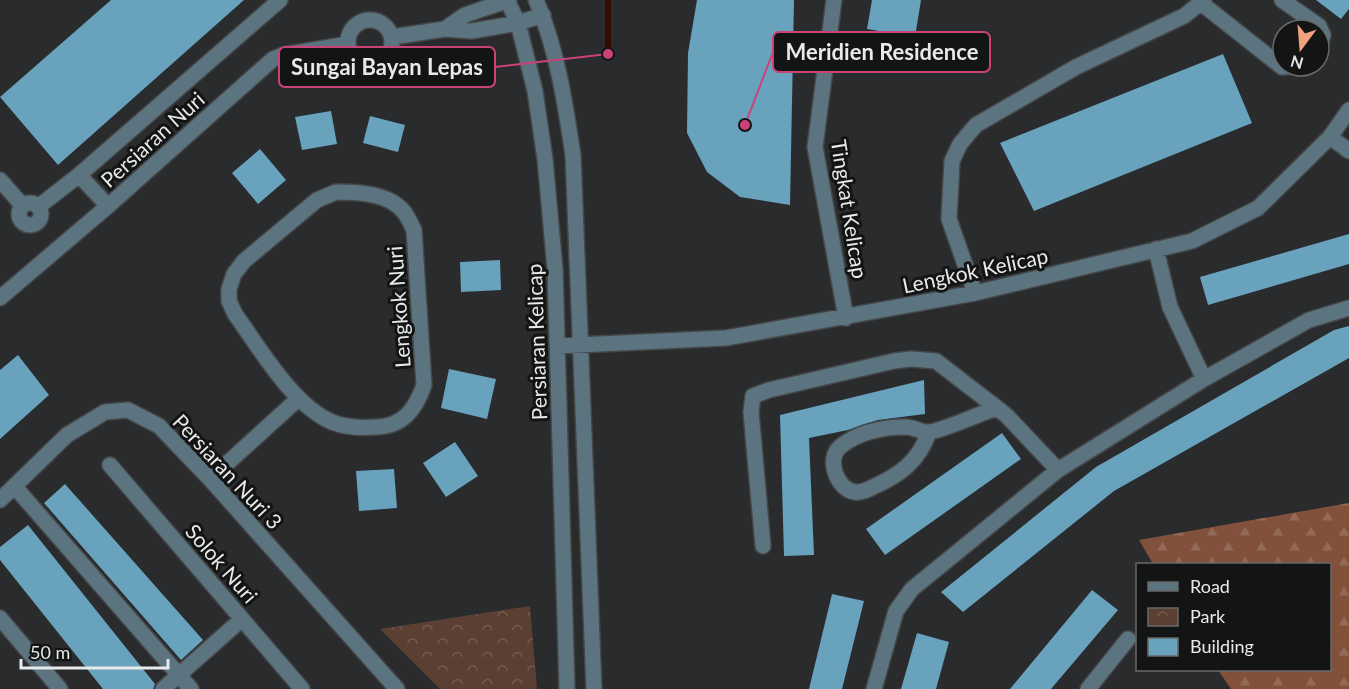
<svg xmlns="http://www.w3.org/2000/svg" width="1349" height="689" font-family="Lato,sans-serif">
<defs>
<pattern id="forest-firs" width="22" height="20" patternUnits="userSpaceOnUse" patternTransform="scale(1.5)"><rect width="22" height="20" fill="#81513c"/><path d="M5 1l3.5 6h-7zM16 11l3.5 6h-7z" fill="#936a58"/></pattern>
<pattern id="park-crowns" width="20" height="18" patternUnits="userSpaceOnUse" patternTransform="scale(1.5)"><rect width="20" height="18" fill="#5b3f33"/><path d="M2 6a3 3 0 1 1 6 0M12 15a3 3 0 1 1 6 0" fill="none" stroke="#735b51"/></pattern>
</defs>
<rect width="100%" height="100%" fill="#292b2d"/>
<path fill="url(#forest-firs)" d="M1349,503V689H1231L1218,670H1330V564H1153L1139,540Z"/>
<path fill="url(#park-crowns)" d="M530,606L537,689H440L380,629Z"/>
<g fill="none" stroke-linecap="round" stroke-linejoin="round">
<path stroke="#340b00" stroke-width="6" d="M608,54V0"/>
</g>
<path fill="#68a2bd" d="M111,0H244L58,165L0,97Z
M697,0H794L790,205L740,197L707,172L687,133L688,53Z
M872,0H921L915,37L867,29Z
M1316,0H1349V9L1341,19Z
M1223,54L1252,123L1034,211L1000,143Z
M331,111L337,144L302,150L295,117Z
M370,116L405,125L398,152L363,143Z
M260,149L286,180L258,204L232,173Z
M1349,234V264L1208,305L1200,277Z
M500,260L501,290L461,292L460,262Z
M1349,326V358L1114,491L963,612L941,592L1096,467L1334,330Z
M18,355L49,395L0,439V370Z
M449,369L496,379L487,419L441,408Z
M924,380L925,414L878,420L848,430L809,438L814,555L784,556L780,415Z
M1002,433L1021,459L885,555L866,529Z
M455,442L478,476L446,497L423,463Z
M394,469L397,508L359,511L356,471Z
M65,484L203,640L181,660L44,503Z
M28,525L155,684L153,689H103L0,560V547Z
M1092,590L1118,610L1051,689H1010Z
M832,594L864,601L842,689H809Z
M917,633L949,642L936,689H901Z"/>
<g fill="none" stroke-linecap="round" stroke-linejoin="round">
<defs>
<path id="minor" d="M507,0L518,23L535,91L545,159L555,269L567,689
M536,0C557,49 565,102 573,155L594,689
M834,0L815,147L846,318
M1282,0L1319,26L1323,35L1319,48
M1201,3L1282,67L1297,66
M348 42a22 22 0 1 1 44 0a22 22 0 1 1-44 0Z
M445,29L465,15L509,0
M392,37L445,29L472,31L518,23L543,15
M1330,137L1349,151
M79,175L108,206
M0,180L22,205
M336,192C358,192 389,193 404,212C408,217 411,224 414,230L424,385C416,408 404,426 377,427C362,428 346,428 332,422C293,406 259,347 235,314L229,301V289L234,274L244,261L317,200Z
M19 214a11 11 0 1 1 22 0a11 11 0 1 1-22 0Z
M38,207L79,175L280,0
M1156,249L1170,307L1204,379
M975,293L949,219L952,161L960,144L976,125L1076,67L1184,16L1204,0
M0,298L108,206L273,59L283,55L348,44
M557,346L726,338L975,293L1192,241L1258,208L1330,137L1349,110
M929,432C919,461 900,475 873,487C867,490 861,493 855,492C837,490 825,458 841,446C859,432 884,427 906,427C913,427 921,432 928,432C939,432 980,414 993,409L1001,411L1007,416L1058,470
M110,465L302,689
M210,479L298,399
M15,487L191,689
M0,500L67,435L105,412L128,410L159,426L210,479L397,689
M763,546L751,412L753,396L769,390L894,361L911,359L936,361L1001,411
M0,618L60,689
M163,689L242,619
M874,689L896,611L912,589L1058,470L1204,379L1309,320L1349,308
M1088,689L1128,639"/>
</defs>
<use href="#minor" stroke="#444647" stroke-width="18"/>
<use href="#minor" stroke="#5c747f" stroke-width="15"/>
</g>
<g text-anchor="middle" dominant-baseline="central" stroke-width="6" stroke-linejoin="round" paint-order="stroke">
<g font-size="21" fill="#e8e9ea" stroke="#131414">
<text transform="translate(152 139) rotate(-42)">Persiaran Nuri</text>
<text transform="translate(850 209) rotate(81)">Tingkat Kelicap</text>
<text transform="translate(975 270) rotate(-12)">Lengkok Kelicap</text>
<text transform="translate(398 307) rotate(-94)">Lengkok Nuri</text>
<text transform="translate(536 342) rotate(-92)">Persiaran Kelicap</text>
<text transform="translate(228 471) rotate(47)">Persiaran Nuri 3</text>
<text transform="translate(222 563) rotate(49)">Solok Nuri</text>
</g>
</g>
<path fill="none" stroke="#ca4278" stroke-width="2" d="M745 125L773 52M608 54L495 67"/>
<g fill="#ca4278" stroke="#131414" stroke-width="2">
<circle cx="745" cy="125" r="6"/>
<circle cx="608" cy="54" r="6"/>
</g>
<g fill="#131414" stroke="#ca4278" stroke-width="2">
<rect x="773" y="32" width="217" height="40" rx="6"/>
<rect x="279" y="47" width="216" height="40" rx="6"/>
</g>
<g font-size="22" text-anchor="middle" font-weight="bold" fill="#e8e9ea">
<text x="882" y="60">Meridien Residence</text>
<text x="387" y="75">Sungai Bayan Lepas</text>
</g>
<rect x="1136" y="563" width="195" height="108" fill="#131414" stroke="#68696a" stroke-width="1.5"/>
<rect x="1148" y="582" width="30" height="9" fill="#5c747f" stroke="#68696a" stroke-width="1.5"/>
<text x="1190" y="593" font-size="18" fill="#e8e9ea">Road</text>
<rect x="1148" y="608" width="30" height="18" fill="url(#park-crowns)" stroke="#68696a" stroke-width="1.5"/>
<text x="1190" y="623" font-size="18" fill="#e8e9ea">Park</text>
<rect x="1148" y="638" width="30" height="18" fill="#68a2bd" stroke="#68696a" stroke-width="1.5"/>
<text x="1190" y="653" font-size="18" fill="#e8e9ea">Building</text>
<g transform="translate(1301 48) rotate(196)"><circle r="28" fill="#131414" stroke="#68696a" stroke-width="1.5"/>
<path d="M0-4.5L10 22L0 15L-10 22Z" fill="#f2a17e"/>
<text y="-9" font-size="16" font-weight="bold" text-anchor="middle" fill="#e8e9ea">N</text>
</g>
<path d="M21 659v9h147v-9" fill="none" stroke="#e8e9ea" stroke-width="3"/>
<text x="30" y="659" font-size="18" fill="#e8e9ea" stroke="#131414" stroke-width="4.5" paint-order="stroke">50 m</text>
</svg>
